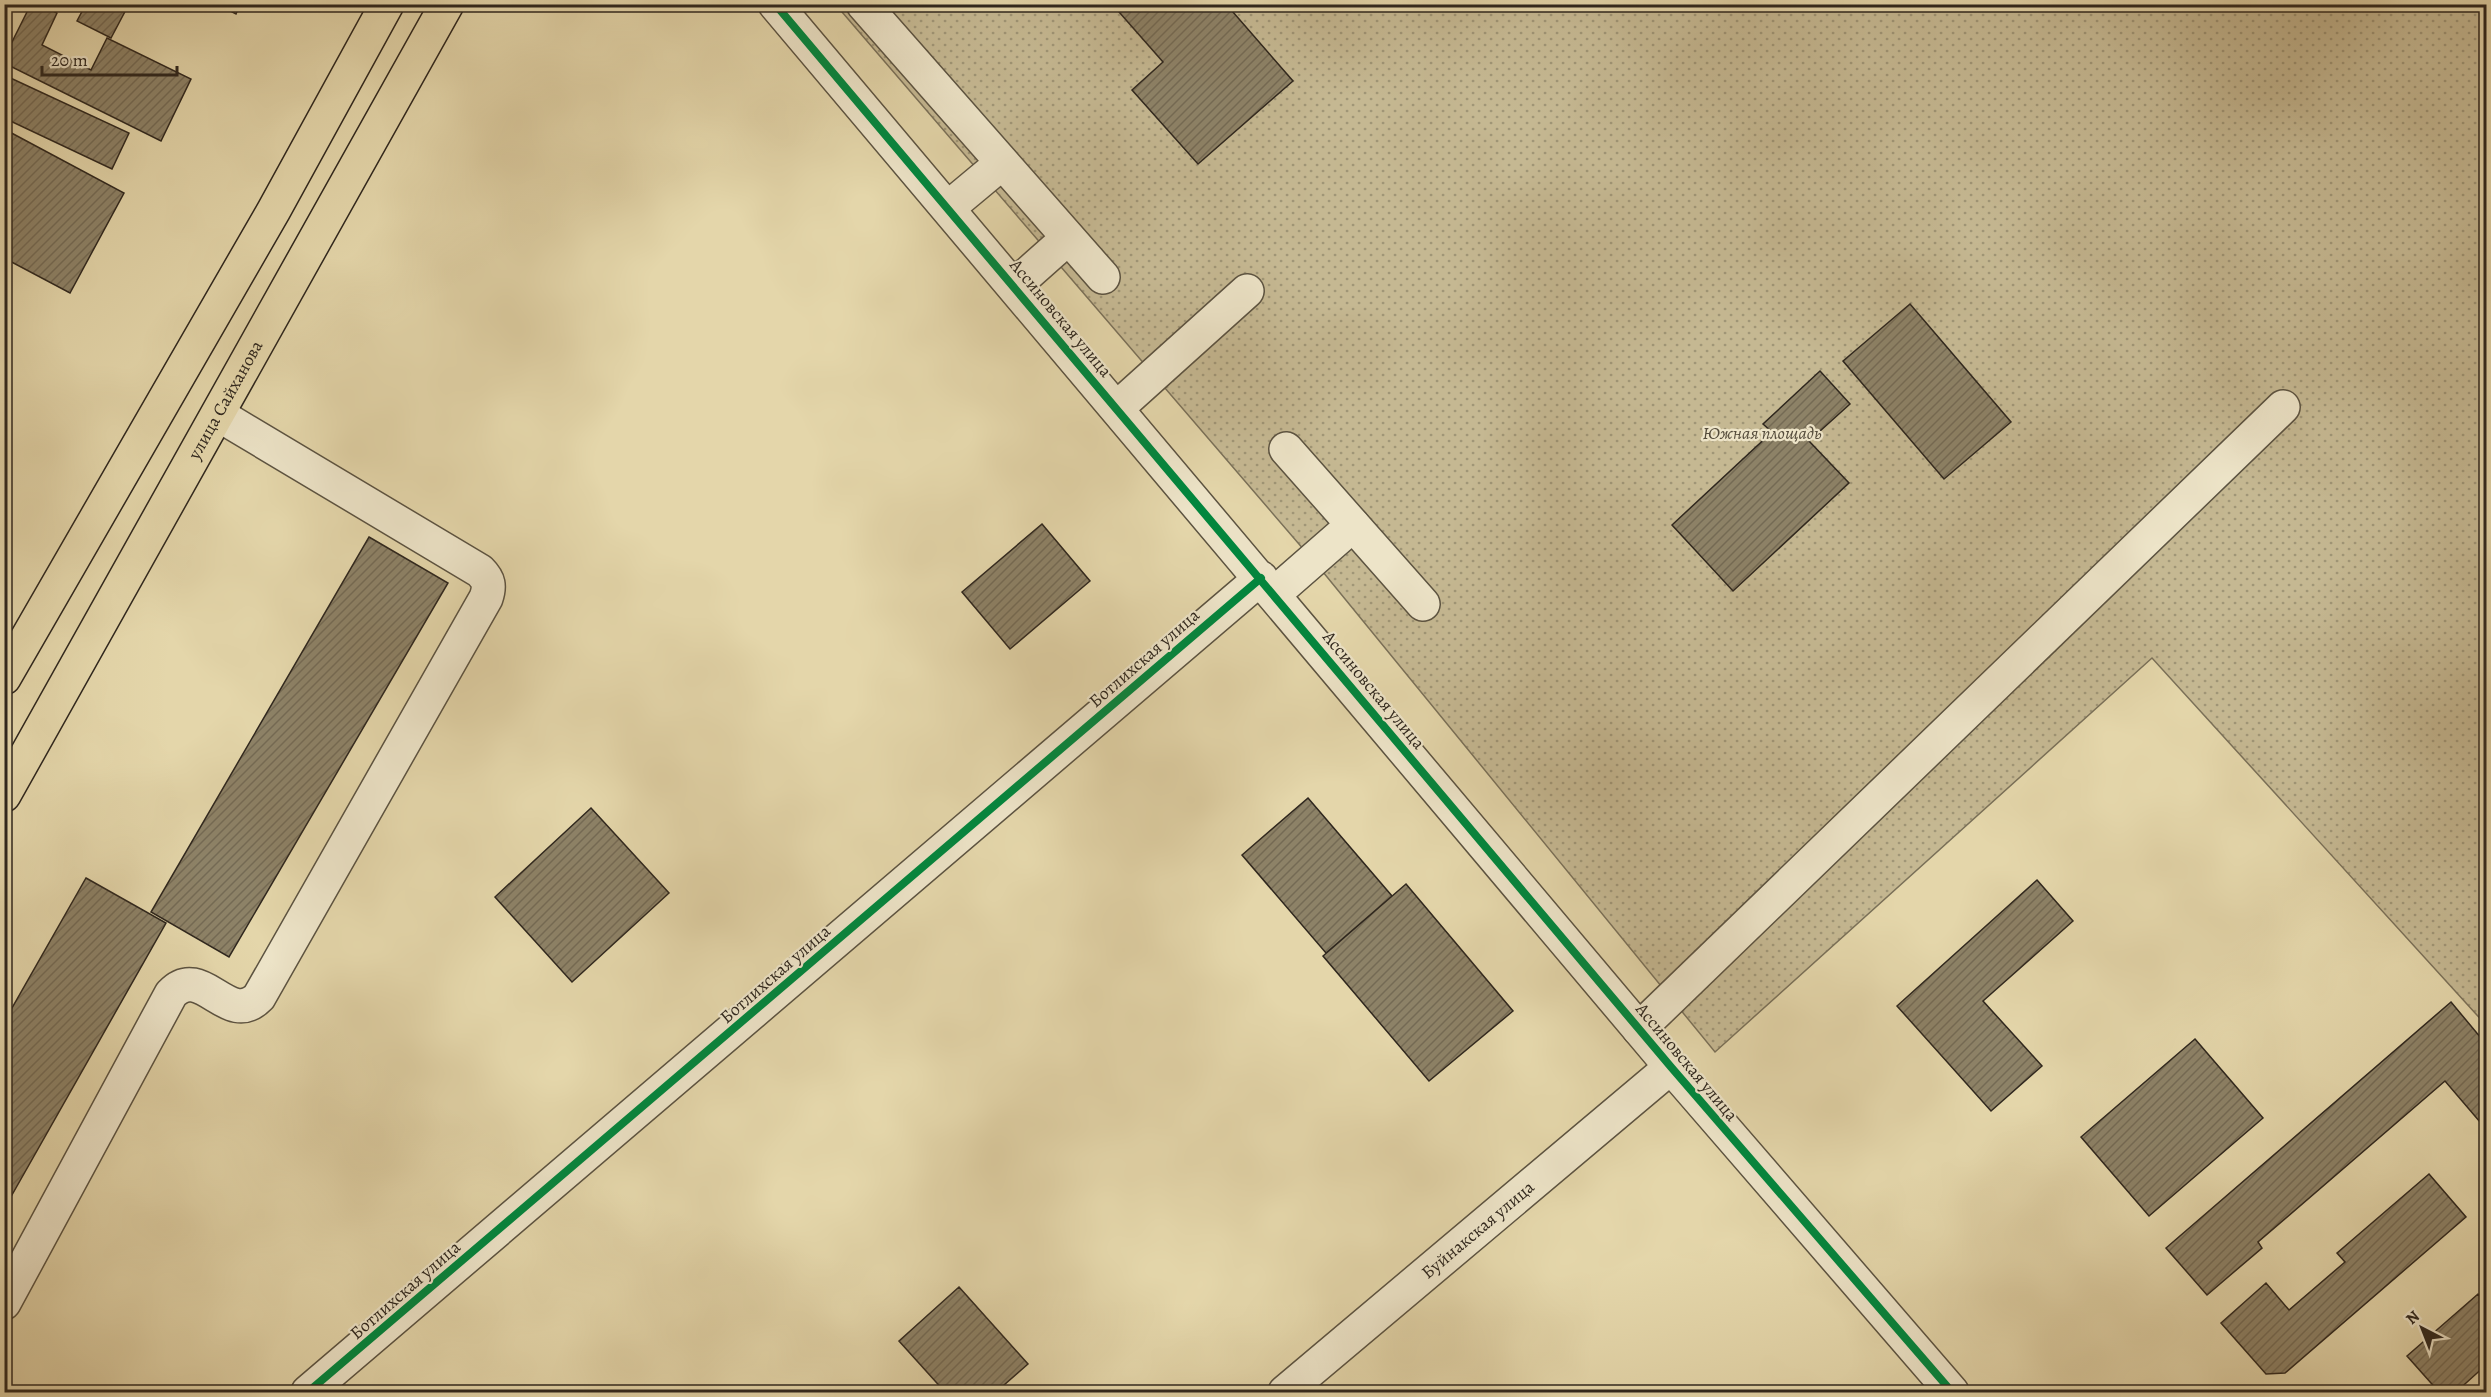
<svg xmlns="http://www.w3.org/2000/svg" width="2491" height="1397" font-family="Alegreya,serif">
<defs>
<pattern id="park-dots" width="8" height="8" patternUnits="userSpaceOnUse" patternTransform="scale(1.5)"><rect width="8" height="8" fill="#c5b892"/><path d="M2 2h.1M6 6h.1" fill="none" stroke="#a09677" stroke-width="1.8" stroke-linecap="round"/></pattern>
<pattern id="building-hatch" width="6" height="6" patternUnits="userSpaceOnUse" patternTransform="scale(1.5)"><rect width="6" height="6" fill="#8d8267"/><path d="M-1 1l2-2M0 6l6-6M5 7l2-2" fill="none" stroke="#746a54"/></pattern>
</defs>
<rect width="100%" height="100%" fill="#e4d6aa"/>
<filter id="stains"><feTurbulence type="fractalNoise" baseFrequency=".00333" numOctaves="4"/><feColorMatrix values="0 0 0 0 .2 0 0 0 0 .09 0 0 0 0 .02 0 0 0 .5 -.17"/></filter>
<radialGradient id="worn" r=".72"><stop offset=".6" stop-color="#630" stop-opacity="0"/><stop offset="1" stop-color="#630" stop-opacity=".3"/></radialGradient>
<path fill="url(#park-dots)" stroke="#7a7058" stroke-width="1.5" d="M836,5H2486V1025L2152,658L1715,1052L1323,572Z"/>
<path fill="url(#building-hatch)" stroke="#2f271e" stroke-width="1.5" d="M31,4H40L57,13L42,45L91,70L107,38L191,79L161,141L4,63V58Z
M86,4H129L111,38L77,21Z
M217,4H240L236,14Z
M1112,4H1226L1293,81L1198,164L1132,90L1163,62Z
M4,75L129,133L112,169L4,118Z
M4,129L124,193L70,293L4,258Z
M1910,304L2011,422L1944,479L1843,361Z
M1820,371L1850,404L1809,441L1849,483L1733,591L1672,525L1772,432L1763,424Z
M1042,524L1090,581L1010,649L962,592Z
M369,537L448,583L229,957L151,912Z
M1308,798L1392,896L1326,953L1242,855Z
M591,808L669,893L572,982L495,897Z
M86,878L166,923L4,1209V1022Z
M2037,880L2073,921L1983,1001L2042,1066L1991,1111L1897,1006Z
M1406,884L1513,1011L1429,1081L1323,956Z
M2451,1002L2486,1044V1129L2445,1081L2258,1242L2262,1248L2207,1295L2166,1248Z
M2195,1039L2263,1118L2149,1216L2081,1137Z
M2429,1174L2466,1217L2285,1373L2266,1374L2221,1323L2266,1283L2289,1310L2345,1262L2337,1253Z
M959,1287L1028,1364L996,1392H945L899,1341Z
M2478,1294L2486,1304V1365L2456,1392H2439L2407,1356Z"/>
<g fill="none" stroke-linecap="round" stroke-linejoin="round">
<defs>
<g id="minor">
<path d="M775,4L1671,1067L1952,1392"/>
<path d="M863,4L1103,277"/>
<path d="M948,208L1002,163"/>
<path d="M1014,286L1068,238"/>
<path d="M1117,408L1247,291"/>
<path d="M1286,449L1423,604"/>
<path d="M1274,594L1353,525"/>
<path d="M1639,1029L2283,407"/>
<path d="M4,1303L171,994C202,961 228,1029 259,997L486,598C490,586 489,580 480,571L219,415"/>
<path d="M308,1392L1261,578"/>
<path id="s1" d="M1285,1392L1671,1067"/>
</g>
<g id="major">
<path d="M4,678L274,210L387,4"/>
<path id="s2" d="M4,795L447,4"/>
</g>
</defs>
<use href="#minor" stroke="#5c5341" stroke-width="36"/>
<use href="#major" stroke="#2f271e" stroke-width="36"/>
<use href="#minor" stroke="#ede4c8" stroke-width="33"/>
<use href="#major" stroke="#e4d6aa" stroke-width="33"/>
<defs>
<path id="cycleway" d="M775,4L1671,1067L1952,1392
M308,1392L1261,578"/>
</defs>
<use href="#cycleway" stroke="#ede4c8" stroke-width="11"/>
<use href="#cycleway" stroke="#00873e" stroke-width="8"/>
</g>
<g text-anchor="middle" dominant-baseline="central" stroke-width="4.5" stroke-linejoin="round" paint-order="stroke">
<g font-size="18" fill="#2f271e" stroke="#ede4c8">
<text transform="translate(1061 318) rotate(50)">Ассиновская улица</text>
<text stroke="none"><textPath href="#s2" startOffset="453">улица Сайханова</textPath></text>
<text transform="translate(1144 658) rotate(-41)">Ботлихская улица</text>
<text transform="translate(1374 690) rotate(50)">Ассиновская улица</text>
<text transform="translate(775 974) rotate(-41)">Ботлихская улица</text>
<text transform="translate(1687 1062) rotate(50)">Ассиновская улица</text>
<text stroke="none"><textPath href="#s1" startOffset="252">Буйнакская улица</textPath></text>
<text transform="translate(405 1290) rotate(-41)">Ботлихская улица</text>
</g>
<g font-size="18" font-style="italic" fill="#544b3b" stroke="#ede4c8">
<text x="1762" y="433">Южная площадь</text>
</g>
</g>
<rect width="2491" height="1397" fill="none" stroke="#e4d6aa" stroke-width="24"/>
<rect x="6" y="6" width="2479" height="1385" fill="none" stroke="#2f271e" stroke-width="3"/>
<rect x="12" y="12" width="2467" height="1373" fill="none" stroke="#2f271e" stroke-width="1.5"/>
<g transform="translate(2422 1328) rotate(318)" stroke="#ede4c8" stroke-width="4.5" paint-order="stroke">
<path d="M0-4.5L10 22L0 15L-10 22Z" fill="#2f271e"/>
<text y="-9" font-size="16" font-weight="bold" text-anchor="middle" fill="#2f271e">N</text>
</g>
<path d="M42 66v9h135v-9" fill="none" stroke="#2f271e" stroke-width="3"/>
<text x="51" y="66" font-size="18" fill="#2f271e" stroke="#ede4c8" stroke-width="4.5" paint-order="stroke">20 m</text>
<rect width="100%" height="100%" filter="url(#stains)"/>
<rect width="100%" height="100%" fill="url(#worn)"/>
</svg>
